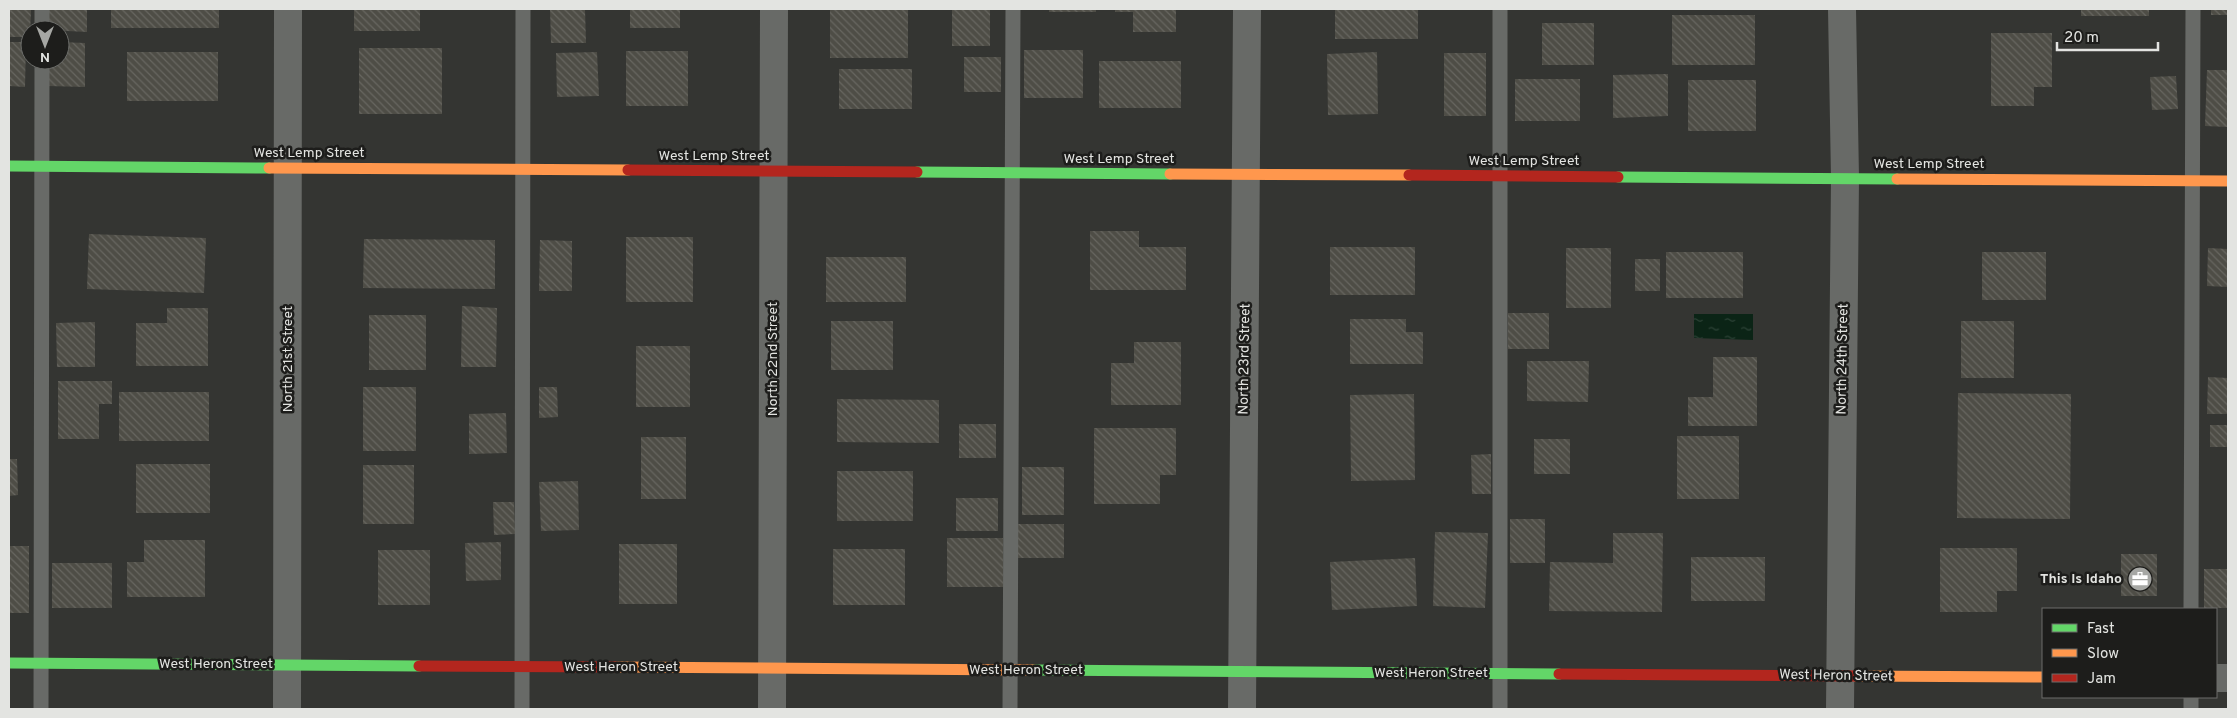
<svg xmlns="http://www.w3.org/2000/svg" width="2237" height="718" font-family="Overpass,sans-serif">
<defs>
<pattern id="water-ripples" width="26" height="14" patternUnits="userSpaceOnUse" patternTransform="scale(1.25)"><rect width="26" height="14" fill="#0b2416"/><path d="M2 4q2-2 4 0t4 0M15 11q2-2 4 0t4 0" fill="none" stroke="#2e4438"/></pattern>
<pattern id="building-back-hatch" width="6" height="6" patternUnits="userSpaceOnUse" patternTransform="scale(1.25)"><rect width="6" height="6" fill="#4e4d46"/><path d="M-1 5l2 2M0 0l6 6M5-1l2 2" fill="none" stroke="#676660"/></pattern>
</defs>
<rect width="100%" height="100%" fill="#343532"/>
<path fill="url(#water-ripples)" d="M1694,314H1753V340L1694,338Z"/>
<path fill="url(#building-back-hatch)" d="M9,9H31L30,37H9Z
M47,9H87V32L47,30Z
M111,9H219V28H111Z
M354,9H420V31H354Z
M550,9H585L586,43H551Z
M630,9H680V28H630Z
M830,9H908V58H830Z
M952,9H990V46H952Z
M1049,9H1096V12H1049Z
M1115,9H1176V32H1133V12H1115Z
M1335,9H1418V39H1335Z
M2081,9H2149V16H2081Z
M2211,9H2228V15H2211Z
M1672,15H1755V65H1672Z
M1542,23H1594V65H1542Z
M1991,33H2052V87H2034V106H1991Z
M9,42H26L25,87L9,86Z
M60,42L85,43V87L47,86L48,60H60Z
M359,48H442V114H359Z
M1024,50H1083V98H1024Z
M626,51H688V106H626Z
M127,52H218V101H127Z
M597,52L599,96L557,97L556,53Z
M1377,52L1378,114L1328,115L1327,54Z
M1444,53H1486V116H1444Z
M964,57H1001V92H964Z
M1099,61H1181V108H1099Z
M839,69H912V109H839Z
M2207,70H2228V127L2205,126Z
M1668,74V116L1613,118V75Z
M2176,76L2178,109L2152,110L2150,77Z
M1515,79H1580V121H1515Z
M1688,80H1756V131H1688Z
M1090,231H1139V247H1186V290H1090Z
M89,234L206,238L204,293L87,289Z
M626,237H693V302H626Z
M364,239L495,240V289L363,288Z
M540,240L572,241V291H539Z
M1330,247H1415V295H1330Z
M1566,248H1611V308H1566Z
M2208,248L2228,249V287L2207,286Z
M1666,252H1743V298H1666Z
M1982,252H2046V300H1982Z
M826,257H906V302H826Z
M1635,259H1660V291H1635Z
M462,306L497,308L496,367H461Z
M167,308H208V366H136V323H167Z
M1508,313H1549V349H1508Z
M369,315H426V370H369Z
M1350,319H1406V332H1423V364H1350Z
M831,321H893V370H831Z
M1961,321H2014V378H1961Z
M95,322V367H57L56,323Z
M1134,342H1181V405H1111V363H1134Z
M636,346H690V407H636Z
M1713,357H1757V426H1688V397H1713Z
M1527,361H1589L1588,402L1527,401Z
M2208,377L2228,378V414H2207Z
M58,381H112V404H99V439H58Z
M363,387H416V451H363Z
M539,387H557L558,417L539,418Z
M119,392H209V441H119Z
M1958,393L2071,394L2070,519L1957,518Z
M1414,394L1415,480L1351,481L1350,395Z
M837,399L939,400V443L837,442Z
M506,413L507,453L469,454V414Z
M959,424H996V458H959Z
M2210,425H2228V447H2210Z
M1094,428H1176V475H1160V504H1094Z
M1677,436H1739V499H1677Z
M641,437H686V499H641Z
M1534,439H1570V474H1534Z
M1491,454V494H1472L1471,455Z
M9,459H17L18,495L9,496Z
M136,464H210V513H136Z
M363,465H414V524H363Z
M1022,467H1064V515H1022Z
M837,471H913V521H837Z
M578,481L579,530L541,531L539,482Z
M956,498H998V531H956Z
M493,502H514L515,534L494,535Z
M1510,519H1545V563H1510Z
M1018,524H1064V558H1018Z
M1435,532L1488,533L1485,608L1433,606Z
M1613,533H1663L1662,612L1549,611L1550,562L1613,563Z
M947,538H1003V587H947Z
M144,540H205V597H127V562H144Z
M501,542V580L466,581L465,543Z
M619,544H677V604H619Z
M9,546H29V613H9Z
M1940,548H2017V591H1997V612H1940Z
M833,549H905V605H833Z
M378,550H430V605H378Z
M2121,554H2157V596H2121Z
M1691,557H1765V601H1691Z
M1415,558L1417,606L1332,610L1330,562Z
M52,563H112V608H52Z
M2204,569H2228V608H2204Z"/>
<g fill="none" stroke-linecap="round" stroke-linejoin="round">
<path stroke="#686a67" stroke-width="15" d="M1500,9V709
M42,30V9
M2191,609L2193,9
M2191,697V709
M41,709L42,60
M522,709L523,9
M1010,709L1013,9"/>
<path stroke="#686a67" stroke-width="28" d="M2216,678H2228
M287,709L288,9
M772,709L774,9
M1242,709L1247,9
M1840,709L1845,178L1842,9"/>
<path stroke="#63d668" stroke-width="11" d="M9,166L269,168
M917,172L1170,174
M1618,177L1897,179
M9,663L419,666
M1034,670L1559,674"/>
<path stroke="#ff974d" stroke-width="11" d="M269,168L628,170
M1170,174L1409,175
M1897,179L2228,181
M616,667L1034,670
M1855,676L2043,677"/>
<path stroke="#b3261e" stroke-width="11" d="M628,170L917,172
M1409,175L1618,177
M419,666L616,667
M1559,674L1855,676"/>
</g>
<defs>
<symbol id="office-disc" viewBox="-11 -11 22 22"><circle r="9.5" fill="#a6a7a4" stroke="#1d1d1b"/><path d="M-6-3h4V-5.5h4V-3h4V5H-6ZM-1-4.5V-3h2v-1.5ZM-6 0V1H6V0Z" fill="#fff"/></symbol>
</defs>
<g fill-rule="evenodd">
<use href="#office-disc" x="2126" y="565" width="28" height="28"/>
</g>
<g text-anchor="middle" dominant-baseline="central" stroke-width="5" stroke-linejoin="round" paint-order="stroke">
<g font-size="14" fill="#e3e4e1" stroke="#1d1d1b">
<text x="309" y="153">West Lemp Street</text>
<text x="714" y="156">West Lemp Street</text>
<text x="1119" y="159">West Lemp Street</text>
<text x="1524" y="161">West Lemp Street</text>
<text x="1929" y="164">West Lemp Street</text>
<text transform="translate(288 359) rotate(-90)">North 21st Street</text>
<text transform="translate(773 359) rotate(-90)">North 22nd Street</text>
<text transform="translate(1245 359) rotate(-89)">North 23rd Street</text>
<text transform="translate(1843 359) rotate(-89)">North 24th Street</text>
<text x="216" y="664">West Heron Street</text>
<text x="621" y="667">West Heron Street</text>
<text x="1026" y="670">West Heron Street</text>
<text x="1431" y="673">West Heron Street</text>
<text transform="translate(1836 676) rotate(1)">West Heron Street</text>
</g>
<g font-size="14" font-weight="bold" fill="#e3e4e1" stroke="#1d1d1b" text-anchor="end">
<text x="2122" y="579">This Is Idaho</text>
</g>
</g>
<rect width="2237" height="718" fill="none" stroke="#e3e4e1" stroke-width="20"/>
<rect x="2042" y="608" width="175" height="90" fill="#1d1d1b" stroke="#6c6d6a"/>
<rect x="2052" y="624" width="25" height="8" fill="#63d668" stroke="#6c6d6a"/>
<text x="2087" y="633" font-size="15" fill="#e3e4e1">Fast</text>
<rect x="2052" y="649" width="25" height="8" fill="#ff974d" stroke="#6c6d6a"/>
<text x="2087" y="658" font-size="15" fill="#e3e4e1">Slow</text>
<rect x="2052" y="674" width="25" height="8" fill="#b3261e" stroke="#6c6d6a"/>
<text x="2087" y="683" font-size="15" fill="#e3e4e1">Jam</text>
<g transform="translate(45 45) rotate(180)"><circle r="24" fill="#1d1d1b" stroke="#6c6d6a"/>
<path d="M0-4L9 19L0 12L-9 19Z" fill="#a6a7a4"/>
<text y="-8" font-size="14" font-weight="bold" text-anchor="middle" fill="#e3e4e1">N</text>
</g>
<path d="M2057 42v8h101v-8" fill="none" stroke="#e3e4e1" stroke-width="2.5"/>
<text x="2064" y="42" font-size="15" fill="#e3e4e1" stroke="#1d1d1b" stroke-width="4" paint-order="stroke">20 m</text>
</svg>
